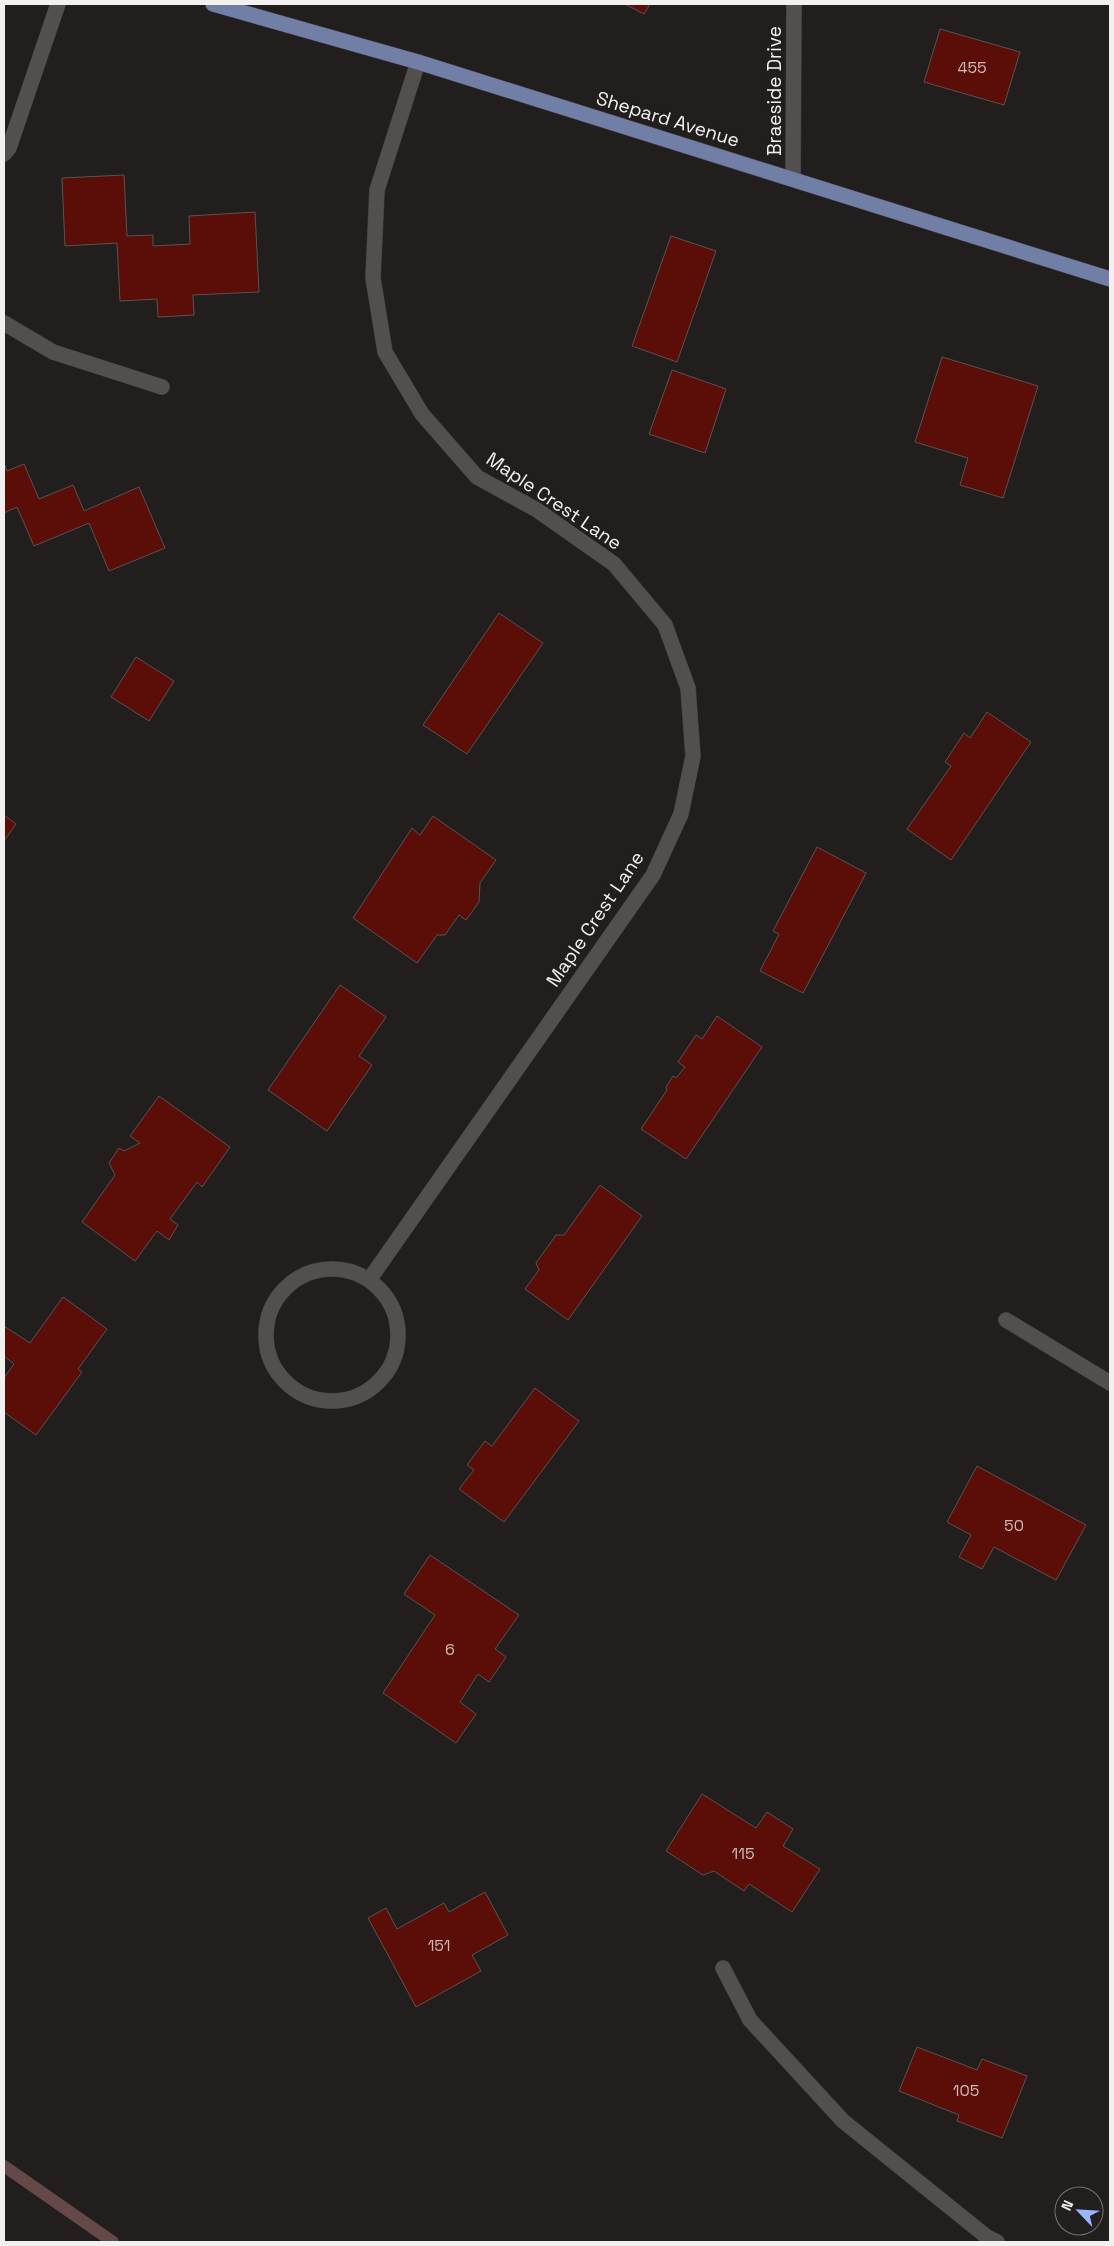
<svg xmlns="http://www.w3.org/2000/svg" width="1114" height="2246" font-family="'Space Grotesk',sans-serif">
<rect width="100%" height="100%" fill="#211e1d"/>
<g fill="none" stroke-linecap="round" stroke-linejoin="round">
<path stroke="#644948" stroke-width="12" d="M4,2166L113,2242"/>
</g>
<path fill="#5b0d07" stroke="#575453" d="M625,4H650L644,14Z
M940,29L1020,52L1004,105L924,82Z
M124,175L127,236L153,235V246L190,244L189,216L255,212L259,292L193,295L194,315L158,317L157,299L120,301L117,243L65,246L62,178Z
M671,236L716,251L677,362L632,346Z
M942,357L1038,386L1003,498L960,485L968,458L915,442Z
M672,370L726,389L705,453L649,434Z
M4,463L7,471L24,464L39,499L73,485L84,511L139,487L165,548L109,571L89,523L34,546L17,507L4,513Z
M499,613L543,643L467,754L423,725Z
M136,657L174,681L149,721L111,697Z
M987,712L1031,742L951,860L907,829L951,766L945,762L964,733L970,738Z
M4,815L16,824L4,841Z
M433,816L496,860L480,883L479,902L466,920L459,915L445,935H437L417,963L353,918L412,828L420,835Z
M817,847L866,873L803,993L760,971L779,934L773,931Z
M340,985L386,1017L359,1056L372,1065L327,1131L268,1090Z
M717,1016L762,1047L686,1159L641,1129L667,1090L666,1087L673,1076L676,1078L685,1067L678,1062L696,1035L702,1039Z
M159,1096L230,1147L202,1187L197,1182L170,1219L178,1225L169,1240L157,1231L135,1261L82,1222L115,1175L109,1163L119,1148L124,1151L140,1143L130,1136Z
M600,1185L642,1216L568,1320L525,1289L539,1270L536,1263L556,1235H564Z
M63,1297L107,1329L78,1369L82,1372L36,1435L4,1412V1378L14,1364L4,1356V1326L30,1343Z
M535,1388L579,1421L504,1522L459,1489L474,1470L467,1465L485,1441L492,1446Z
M977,1466L1086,1525L1056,1580L994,1547L982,1569L959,1557L971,1535L947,1522Z
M430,1555L519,1615L495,1649L506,1657L489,1682L478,1674L460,1702L476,1714L456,1743L383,1693L435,1615L404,1594Z
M702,1794L756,1828L767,1812L793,1829L783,1846L820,1869L792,1912L749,1884L744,1891L714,1871L703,1875L666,1851Z
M485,1892L508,1935L472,1955L481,1971L416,2007L368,1918L386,1908L397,1929L444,1903L449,1912Z
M917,2047L977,2070L982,2059L1027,2076L1002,2138L957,2121L959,2115L899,2091Z"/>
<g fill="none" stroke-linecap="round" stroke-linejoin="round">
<defs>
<path id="minor" d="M4,154L9,148L58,4
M793,179L794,4
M4,323L53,352L162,387
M266 1335a66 66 0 1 1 132 0a66 66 0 1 1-132 0Z
M369,1280L653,875L681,814L693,756L688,688L665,625L614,564L537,510L477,477L422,414L385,352L373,278L377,190L418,62
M1006,1320L1110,1383
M723,1968L750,2020L843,2121L987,2237L997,2242"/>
<path id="major" d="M213,4L418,62L1110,279"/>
</defs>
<use href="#minor" stroke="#3d3b3b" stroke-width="16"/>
<use href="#major" stroke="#3d3b3b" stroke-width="16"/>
<use href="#minor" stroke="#524f4e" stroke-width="15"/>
<use href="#major" stroke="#717fa6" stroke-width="15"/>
</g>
<g text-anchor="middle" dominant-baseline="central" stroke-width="4" stroke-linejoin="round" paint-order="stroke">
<g font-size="16" fill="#cdb8b6">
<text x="972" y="67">455</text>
<text x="1014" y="1525">50</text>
<text x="450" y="1649">6</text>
<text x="743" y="1853">115</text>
<text x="439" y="1945">151</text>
<text x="966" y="2090">105</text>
</g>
<g font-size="19" fill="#f3f1f0" stroke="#211e1d">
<text transform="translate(774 91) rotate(-90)">Braeside Drive</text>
<text transform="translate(668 119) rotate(17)">Shepard Avenue</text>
<text transform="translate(554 501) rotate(34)">Maple Crest Lane</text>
<text transform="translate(595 919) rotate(-56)">Maple Crest Lane</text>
</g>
</g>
<rect width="1114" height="2246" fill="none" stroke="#f3f1f0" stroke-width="10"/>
<g transform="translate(1079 2211) rotate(295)"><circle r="24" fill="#211e1d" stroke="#757271"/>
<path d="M0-4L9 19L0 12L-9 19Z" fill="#99b5fd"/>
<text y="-8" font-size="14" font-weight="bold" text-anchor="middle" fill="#f3f1f0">N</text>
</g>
</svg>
